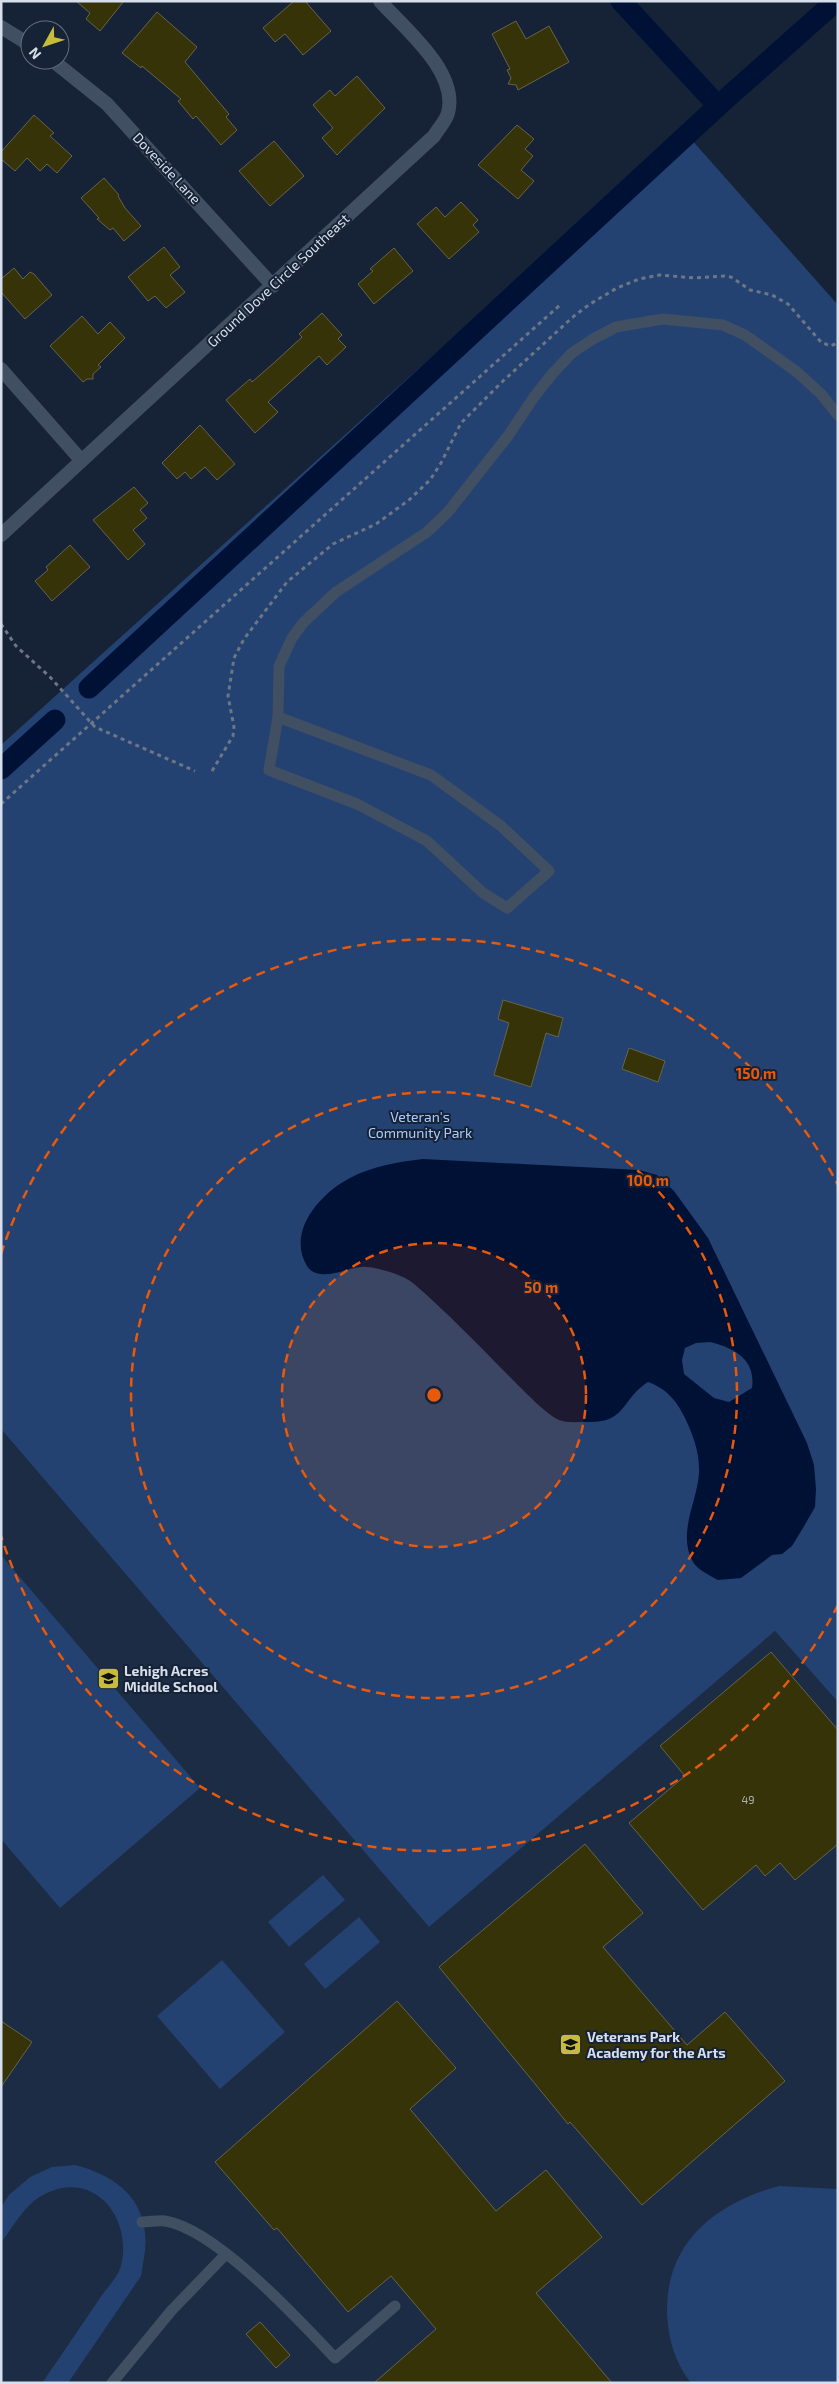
<svg xmlns="http://www.w3.org/2000/svg" width="839" height="2384" font-family="'Exo 2',sans-serif">
<rect width="100%" height="100%" fill="#162235"/>
<path fill="#1c2c44" d="M1,1429L429,1927L775,1631L838,1702V2383H1Z"/>
<path fill="#244271" d="M683,130L838,305V1702L775,1631L429,1927L1,1429V745Z
M1,1555L200,1788L60,1908L1,1839Z
M323,1875L345,1900L289,1947L268,1922Z
M359,1917L380,1942L325,1989L304,1964Z
M222,1960L285,2032L220,2089L157,2016Z
M75,2165C110,2174 141,2193 145,2233C147,2247 143,2262 141,2276L68,2383H42C62,2354 81,2326 100,2298C107,2288 118,2277 121,2266C133,2217 93,2168 43,2195C25,2204 13,2227 1,2243V2207L9,2195L30,2177L52,2167Z
M779,2186L838,2189V2383H691C674,2361 668,2338 667,2312C666,2241 717,2203 779,2186Z"/>
<path fill="#001136" fill-rule="evenodd" d="M423,1159L639,1170L657,1175L674,1191L708,1238L807,1443L814,1465L816,1489L815,1507L803,1528L792,1546L782,1554L772,1555L741,1578L718,1580C711,1576 698,1570 693,1562C677,1533 697,1503 699,1473C700,1453 693,1435 685,1418C676,1400 667,1389 648,1382C620,1400 627,1424 585,1422C577,1422 566,1423 559,1420C547,1415 523,1390 513,1380C480,1347 448,1313 413,1283C403,1275 380,1268 367,1267C351,1265 319,1285 307,1266C286,1231 321,1193 350,1178C373,1166 397,1162 423,1159ZM710,1342C734,1348 756,1359 752,1388L729,1402L714,1398L684,1374L682,1360L685,1348L696,1343Z"/>
<g fill="none" stroke-linecap="round" stroke-linejoin="round">
<path stroke="#001136" stroke-width="21" d="M621,1L718,106L836,1
M89,688L718,106
M1,769L55,720"/>
</g>
<path fill="#373309" stroke="#66644b" d="M76,1H124L100,31L86,19L90,13Z
M294,1H305L331,31L303,55L285,34L275,42L263,28Z
M157,12L197,47L185,62L229,114L226,117L237,130L221,145L196,116L193,119L178,101L181,99L142,66L141,68L122,53Z
M516,21L526,39L549,26L569,62L518,90L516,85L508,84L511,78L507,70L510,69L492,34Z
M357,76L385,108L337,155L322,138L333,128L313,105L330,90L335,96Z
M34,115L54,133L50,136L72,156L57,173L47,164L40,171L27,158L15,171L1,159V152Z
M517,125L534,139L525,149L533,156L521,170L534,181L518,199L478,165Z
M274,141L304,176L270,206L239,171Z
M104,178L119,195L118,196L125,208L141,226L124,241L113,228L110,230L97,219L99,218L81,198Z
M461,202L478,220L473,225L479,232L449,259L417,224L436,207L445,217Z
M164,247L180,267L170,275L185,292L166,308L155,296L148,301L128,277Z
M394,248L413,271L374,304L358,284L373,271L370,269Z
M14,268L23,279L30,272L34,274L52,295L25,319L1,292V279Z
M322,313L342,335L338,339L346,347L327,365L319,356L268,402L278,412L255,433L226,400L250,379L252,382L276,361L302,337L299,334Z
M82,316L98,334L110,322L125,338L98,365L101,367L93,374V379H87L83,382L50,346Z
M200,425L235,464L217,480L205,467L191,479L185,472L177,479L162,463Z
M134,487L148,503L140,510L147,518L133,530L145,544L128,560L93,520Z
M70,545L90,567L52,601L35,581L48,570L46,567Z
M503,1000L563,1018L558,1037L546,1033L531,1087L494,1075L509,1023L498,1019Z
M629,1048L665,1061L658,1082L622,1069Z
M771,1652L838,1730V1844L795,1880L780,1863L765,1876L756,1865L703,1910L629,1823L685,1776L660,1746Z
M585,1844L643,1913L603,1947L687,2045L725,2012L785,2081L642,2205L570,2122L568,2124L439,1967Z
M397,2001L456,2068L410,2109L496,2211L546,2170L602,2237L536,2293L612,2383H374L436,2329L391,2276L348,2312L277,2228L274,2230L215,2162Z
M1,2021L32,2042L1,2087Z
M260,2322L290,2355L276,2368L246,2334Z"/>
<g fill="none" stroke-linecap="round" stroke-linejoin="round">
<path stroke="#6c7686" stroke-width="3" stroke-dasharray="4 4" stroke-linecap="butt" d="M1,624L16,646L50,677L95,727L195,771
M212,771L233,736L234,727L228,696L234,658L244,639L287,582L333,544L376,524L409,500L430,480L441,463L461,423L503,381L574,316L590,304L617,288L639,279L660,275L695,278L724,276L731,277L750,290L772,295L788,304L821,342L830,346L838,343
M1,804L560,305"/>
<path stroke="#414f63" stroke-width="11" d="M278,717L431,775L501,826L549,871L507,908L483,893L427,841L357,804L269,770L278,717L279,666L292,638L303,623L336,592L427,532L448,512L508,436L534,397L553,373L572,353L593,339L616,327L663,319L723,325L745,335L797,372L821,394L838,415
M142,2222C150,2222 158,2220 165,2221C216,2229 300,2321 335,2358L395,2306
M112,2383L171,2311L226,2254"/>
<path stroke="#414f63" stroke-width="14" d="M1,27L30,45
M52,60L107,104L273,286
M1,369L81,460
M1,535L434,136C438,129 446,121 448,113C459,72 405,29 380,1"/>
</g>
<circle cx="434" cy="1395" r="152" fill="#e8590c" fill-opacity=".12"/>
<g fill="none" stroke="#e8590c" stroke-width="2.5" stroke-dasharray="9 6">
<circle cx="434" cy="1395" r="152"/>
<circle cx="434" cy="1395" r="303"/>
<path d="M838 1605A455 455 0 0 1 1 1536M1 1254A455 455 0 0 1 838 1185"/>
</g>
<defs>
<symbol id="school-square" viewBox="-11 -11 22 22"><rect x="-9" y="-9" width="18" height="18" rx="4" fill="#c7bb3c" stroke="#162235"/><path d="M0-5L7-2L0 1L-7-2ZM-4 1L0 2.5L4 1V4Q0 6-4 4Z" fill="#111"/></symbol>
</defs>
<g fill-rule="evenodd">
<use href="#school-square" x="96" y="1666" width="25" height="25"/>
<use href="#school-square" x="558" y="2032" width="25" height="25"/>
</g>
<g text-anchor="middle" dominant-baseline="central" stroke-width="4" stroke-linejoin="round" paint-order="stroke">
<g font-size="11" fill="#aeb4b2">
<text x="748" y="1799">49</text>
</g>
<g font-size="14" fill="#d6dfeb" stroke="#162235">
<text transform="translate(167 168) rotate(47)">Doveside Lane</text>
<text transform="translate(278 280) rotate(-43)">Ground Dove Circle Southeast</text>
</g>
<g font-size="14" fill="#adcdfe" stroke="#162235">
<text x="420" y="1116">Veteran's<tspan x="420" dy="16">Community Park</tspan></text>
</g>
<g font-size="14" font-weight="bold" fill="#d6dfeb" stroke="#162235" text-anchor="start">
<text x="124" y="1670">Lehigh Acres<tspan x="124" dy="16">Middle School</tspan></text>
<text x="587" y="2036">Veterans Park<tspan x="587" dy="16">Academy for the Arts</tspan></text>
</g>
</g>
<circle cx="434" cy="1395" r="8" fill="#e8590c" stroke="#162235" stroke-width="2.5"/>
<g font-size="15" text-anchor="middle" font-weight="bold" fill="#e8590c" stroke="#162235" stroke-width="4" stroke-linejoin="round" paint-order="stroke">
<text x="756" y="1079">150 m</text>
<text x="648" y="1186">100 m</text>
<text x="541" y="1293">50 m</text>
</g>
<rect width="839" height="2384" fill="none" stroke="#d6dfeb" stroke-width="5"/>
<g transform="translate(45 45) rotate(230)"><circle r="24" fill="#162235" stroke="#636e7e"/>
<path d="M0-4L9 19L0 12L-9 19Z" fill="#c7bb3c"/>
<text y="-8" font-size="14" font-weight="bold" text-anchor="middle" fill="#d6dfeb">N</text>
</g>
</svg>
